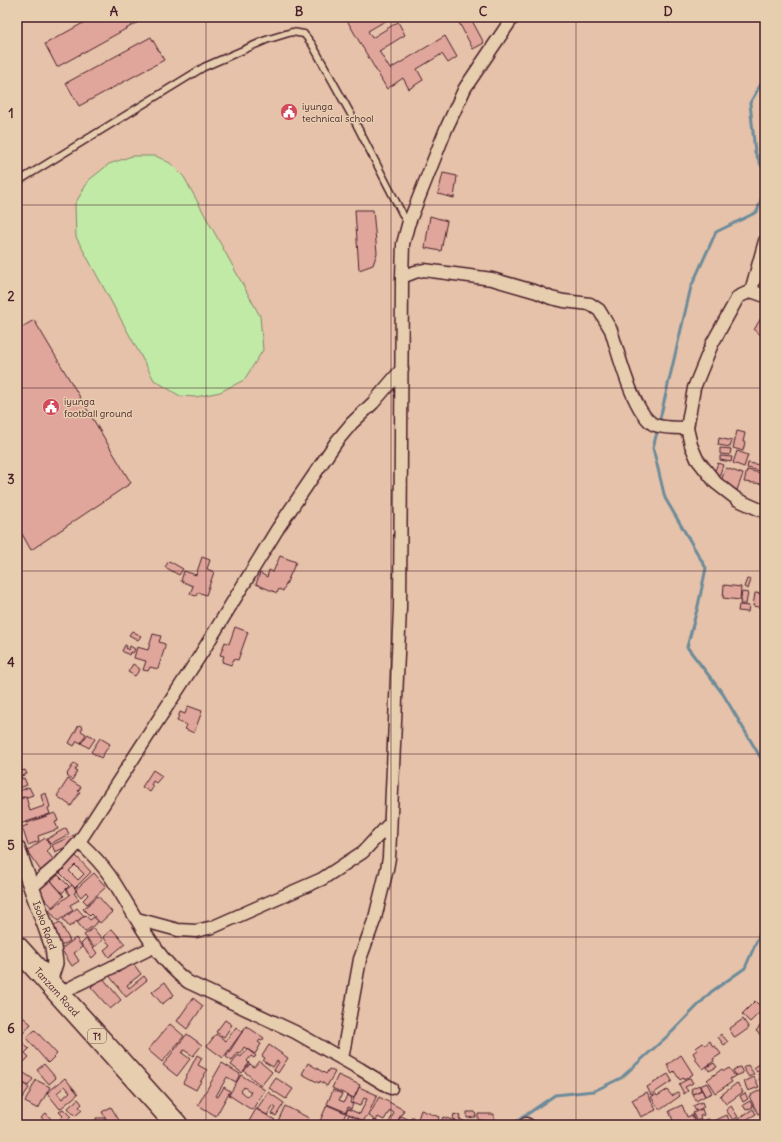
<svg xmlns="http://www.w3.org/2000/svg" width="782" height="1142" font-family="Delius,sans-serif">
<rect width="100%" height="100%" fill="#e5c2a9"/>
<filter id="ink" filterUnits="userSpaceOnUse"><feTurbulence type="fractalNoise" baseFrequency=".025" numOctaves="2"/><feDisplacementMap in="SourceGraphic" scale="8" xChannelSelector="R" yChannelSelector="G"/><feConvolveMatrix kernelMatrix="1 2 1 2 8 2 1 2 1" color-interpolation-filters="sRGB"/></filter>
<g filter="url(#ink)">
<path fill="#c0eaa6" stroke="#858468" d="M132,156H156L170,163L184,177L260,316L263,350L244,380L220,392L196,397L180,396L154,380L76,237L75,204L89,180L109,164Z"/>
<g fill="none" stroke-linecap="round" stroke-linejoin="round">
<path stroke="#6d8b9a" stroke-width="3" d="M765,81L761,84L750,103L755,152L765,173
M659,423L691,287L716,232L757,212L765,187
M658,428L653,448L665,498L706,568L698,606L687,647L723,694L765,765
M514,1125L513,1124L555,1095L594,1091L621,1078L672,1032L711,992L745,968L765,922"/>
</g>
<path fill="#e0a69c" stroke="#4a1f2b" fill-rule="evenodd" d="M94,17H140L142,20L57,67L45,44Z
M345,17L363,18L392,17L368,31L372,38L398,22L405,35L379,51L390,69L445,36L457,57L448,63L442,54L417,69L423,80L409,89L403,78L387,89Z
M456,17H470L484,43L473,49Z
M151,37L164,60L79,106L66,83Z
M443,173L457,176L454,198L438,194Z
M355,210H373L377,253L373,265L359,270Z
M430,216L447,221L441,251L425,248Z
M765,311V335L764,337L754,330Z
M34,320L131,483L31,550L17,525V330Z
M737,431L745,433L743,442H745L743,451L733,448Z
M719,438L732,441L730,447L718,445Z
M720,448L731,449L730,455L720,454Z
M737,451L748,455L744,467L733,463Z
M720,456L732,457L731,462L720,460Z
M718,463L723,465L719,477L713,475Z
M748,463L761,465L760,471L747,468Z
M726,468L743,474L737,490L720,483Z
M747,470L765,474L764,484L744,482Z
M280,556L296,562L283,591L279,589L277,593L256,584L260,573L267,577L269,570L273,572Z
M202,557L210,560L207,569L214,572L206,595L198,592L196,596L190,594L193,586L181,581L184,571L196,575Z
M169,561L183,569L179,575L165,567Z
M747,579L751,580L748,589L744,587Z
M724,585L741,587L740,600L723,598Z
M742,592L748,593L746,604H740Z
M755,593L765,594L763,608L753,606Z
M739,605L749,606L748,612L738,611Z
M235,627L248,632L238,660L234,659L231,665L222,662L224,656L220,655L225,642L229,644Z
M132,631L141,636L138,640L129,635Z
M153,634L161,636L159,642L165,644V647L158,669L150,667L148,671L143,670L146,661L134,658L137,647L148,650Z
M125,645L127,646L126,648L128,650L130,646L135,649L133,653L130,652L129,655L122,651Z
M133,664L140,669L135,676L128,672Z
M188,706L202,711L194,733L185,729L187,725L177,721L180,712L185,714Z
M79,725L83,727L81,731L86,734L81,743L77,741L74,746L69,743Z
M88,734L95,739L89,748L81,743Z
M100,738L110,744L101,758L91,752Z
M17,762H19L22,771L25,770L27,774L21,776L22,779L24,778L27,785L17,789Z
M74,763L78,766L75,770L77,772L72,780L67,776L68,775L67,774Z
M153,770L162,776L156,783L153,781L151,785L154,786L150,792L142,787Z
M68,779L81,787L78,791L80,792L71,806L57,796Z
M29,787L33,795L27,797L26,796L17,799V792Z
M46,793L50,807L48,808L50,814L20,824L17,815V800L26,797L30,811L44,806L41,795Z
M55,813L58,821L55,822L58,829L38,836L39,841L28,845L22,827L28,825L27,823Z
M66,828L69,834L50,844L47,839Z
M74,835L77,842L55,852L52,845Z
M45,838L51,847L47,851L55,862L41,871L27,851Z
M76,856L91,872L75,888L60,873ZM75,865L84,874L78,880L69,871Z
M94,873L106,887L87,904L83,900L88,895L86,892L81,897L75,890Z
M58,875L69,886L62,893L51,881Z
M49,878L64,896L52,907L36,889Z
M72,885L77,891L74,893L79,900L70,905L73,910L58,921L49,910L70,895L66,890Z
M98,896L112,912L100,923L92,914L90,916L83,909Z
M77,908L84,916L69,927L63,919Z
M85,915L90,920L94,917L98,922L85,932L77,922Z
M60,922L70,941L61,946L51,927Z
M93,928L103,940L94,947L84,935Z
M112,929L125,944L109,957L104,950L110,945L103,937Z
M76,938L82,947L74,953L79,961L72,966L61,949Z
M86,939L97,953L92,958L81,944Z
M132,962L141,974L127,985L129,988L144,976L147,980L126,997L108,974L115,969L118,973Z
M102,977L121,1000L110,1009L91,987Z
M165,982L174,995L162,1004L152,992Z
M193,998L203,1006L187,1029L177,1021Z
M755,1001L763,1009L750,1022L742,1014Z
M18,1013L31,1024L20,1037L17,1034V1014Z
M743,1019L749,1028L735,1038L729,1029Z
M225,1020L232,1025L224,1037L216,1032Z
M765,1020V1037L764,1038L756,1031Z
M170,1024L184,1036L162,1062L148,1050Z
M246,1026L264,1038L262,1041L260,1040L258,1042L261,1044L255,1054L244,1047L240,1054L237,1053L232,1061L226,1057Z
M236,1027L242,1032L223,1058L207,1046L216,1034L226,1041Z
M35,1030L57,1054L48,1063L26,1038Z
M187,1034L202,1045L193,1056L184,1050L182,1053L190,1059L177,1076L163,1065Z
M721,1034L728,1042L724,1045L718,1037Z
M710,1041L713,1047L715,1046L721,1054L713,1059L714,1061L703,1069L695,1059L696,1058L693,1053L697,1050L696,1048L703,1043L705,1045Z
M22,1042L29,1049L25,1053L29,1057L18,1068L17,1067V1048Z
M269,1045L288,1058L278,1073L274,1070L279,1062L277,1061L273,1067L263,1061L265,1058L262,1056Z
M247,1049L256,1056L254,1058L251,1056L247,1061L249,1063L242,1073L231,1065L238,1055L241,1057Z
M197,1055L202,1058L198,1065L207,1070L196,1090L183,1083Z
M681,1055L693,1074L684,1080L683,1078L680,1080L674,1071L672,1073L667,1065Z
M259,1061L272,1072L261,1086L244,1071L250,1064L254,1067Z
M222,1063L240,1074L236,1082L227,1077L216,1096L218,1097L224,1087L230,1091L216,1116L198,1105Z
M308,1063L326,1074L329,1069L335,1072L327,1086L320,1081L319,1083L302,1074Z
M714,1063L717,1067L709,1071L707,1067Z
M761,1063L764,1067L757,1072L754,1068Z
M44,1064L56,1078L49,1084L37,1070Z
M748,1065L754,1074L749,1077L743,1068Z
M740,1067L743,1073L736,1076L733,1070Z
M729,1068L735,1076L730,1079L732,1082L715,1093L707,1080L722,1069L724,1071Z
M18,1069L33,1079L28,1086L17,1078Z
M765,1070V1089L759,1079L760,1078L758,1074Z
M668,1074L672,1081L651,1095L647,1087Z
M241,1075L265,1090L252,1110L229,1095ZM244,1087L251,1092L248,1097L241,1091Z
M338,1075L360,1085L354,1098L332,1088Z
M754,1077L759,1087L748,1091L744,1082Z
M65,1078L78,1094L60,1109L47,1093ZM65,1086L70,1092L62,1099L57,1093Z
M276,1078L293,1089L286,1099L269,1088Z
M690,1078L693,1083L685,1087L688,1091L684,1094L679,1084Z
M36,1080L50,1087L38,1109L25,1102Z
M707,1083L712,1093L705,1096L700,1086Z
M737,1083L743,1092L726,1104L720,1096Z
M24,1084L29,1088L20,1101L17,1099V1090L19,1091Z
M699,1085L701,1090L693,1094L691,1089Z
M359,1087L377,1095L367,1117L366,1116L364,1121L346,1113L348,1109L360,1114L367,1099L364,1098L360,1106L352,1103Z
M762,1089L765,1096V1111L758,1114L749,1096Z
M333,1090L342,1094L339,1100L344,1102L347,1095L352,1098L350,1103L353,1104L351,1109L348,1107L346,1112L327,1104Z
M667,1090L672,1096L678,1092L680,1096L660,1110L651,1097L656,1094L657,1096Z
M702,1090L705,1096L696,1101L693,1094Z
M268,1092L284,1103L276,1116L272,1114L276,1108L273,1106L267,1115L257,1109Z
M647,1092L656,1110L641,1117L632,1100Z
M745,1093L748,1099L743,1102L740,1096Z
M379,1097L404,1110L395,1125L388,1124L394,1113L390,1110L384,1120L378,1117L376,1121L369,1116Z
M78,1099L82,1104L79,1107L82,1110L75,1116L68,1108Z
M750,1101L753,1107L746,1110L743,1105Z
M702,1102L704,1107L696,1111L693,1106Z
M327,1105L346,1113L342,1122L336,1120L334,1125H329L320,1121Z
M682,1105L687,1117L692,1115L696,1124L693,1125H675L669,1111Z
M285,1106L309,1118L308,1121L306,1120L304,1125H276Z
M731,1106L738,1117L733,1120L726,1110Z
M111,1107L120,1122L115,1125H110L102,1112Z
M63,1109L71,1117L62,1125H48L41,1117L46,1113L55,1124L63,1116L59,1112Z
M256,1109L275,1120L273,1122L276,1123L275,1125H247Z
M702,1109L704,1115L700,1116L701,1119L696,1121L693,1113Z
M753,1109L756,1114L737,1125L735,1121Z
M421,1110L439,1117L437,1125H416Z
M467,1112H475L476,1117L467,1118Z
M349,1114L365,1123L364,1125H343V1123L345,1124Z
M454,1114L460,1116L459,1119L473,1125H454L456,1120L453,1119Z
M478,1114H494V1121L478,1120Z
M727,1115L730,1123L725,1125H714L712,1122Z
M401,1116L410,1120L411,1117H414L412,1124L410,1123L409,1124L411,1125H397Z
M443,1117L455,1121L453,1125H440Z
M96,1118H105V1125H96Z
M709,1119L711,1125H698L697,1122Z
M373,1120L385,1125H367L368,1121L372,1123Z"/>
<g fill="none" stroke-linecap="round" stroke-linejoin="round">
<defs>
<path id="service" d="M17,182L204,67L266,40L292,32L304,34L312,44L353,118L408,225"/>
<path id="minor" d="M402,277L415,272L424,270L492,279L537,292L551,298L564,301L590,304L599,310L611,330C618,352 633,412 653,424C660,428 678,428 687,428
M751,291L765,241
M765,296L751,291L738,297L712,344L694,388L687,428L691,445L697,459L716,483L738,500L765,512
M79,842C90,852 101,863 110,876C134,912 153,956 188,982L295,1032L360,1069L391,1088
M31,888L60,863L79,842L201,654L278,528L337,441L352,423L373,403L402,369
M137,919L178,930L196,931L213,927L322,879L363,852L390,823
M60,993L155,946
M342,1059L360,959L375,918L387,869L389,858L400,608L402,277L403,244L408,225L446,129L465,88L513,17
M526,1124L528,1125"/>
<g id="tertiary">
<path id="s1" d="M17,848L53,947L55,963L49,982"/>
</g>
<g id="trunk">
<path id="s2" d="M17,947L177,1125"/>
</g>
</defs>
<use href="#service" stroke="#4a1f2b" stroke-width="9"/>
<use href="#minor" stroke="#4a1f2b" stroke-width="15"/>
<use href="#tertiary" stroke="#4a1f2b" stroke-width="18"/>
<use href="#trunk" stroke="#4a1f2b" stroke-width="24"/>
<use href="#service" stroke="#e7ceaf" stroke-width="6"/>
<use href="#minor" stroke="#e7ceaf" stroke-width="12"/>
<use href="#tertiary" stroke="#e7ceaf" stroke-width="15"/>
<use href="#trunk" stroke="#e7ceaf" stroke-width="21"/>
</g>
</g>
<path fill="none" stroke="#4a1f2b" stroke-width="1" stroke-opacity="0.55" d="M206,17V1125M391,17V1125M576,17V1125M17,205H765M17,388H765M17,571H765M17,754H765M17,937H765"/>
<defs>
<symbol id="civic-disc" viewBox="-11 -11 22 22"><circle r="9.5" fill="#d1495b" stroke="#e7ceaf"/><path d="M-.6-6.5H3V-4.5H.6V-3L4-1V1h2V6H-6V1h2V-1L-.6-3ZM-1.2 2.5V6h2.4V2.5Z" fill="#fff"/></symbol>
</defs>
<g fill-rule="evenodd">
<use href="#civic-disc" x="279" y="102" width="20" height="20"/>
<use href="#civic-disc" x="41" y="397" width="20" height="20"/>
</g>
<g text-anchor="middle" dominant-baseline="central" stroke-width="3" stroke-linejoin="round" paint-order="stroke">
<rect fill="#e7ceaf" stroke="#795453" stroke-width="1" x="88" y="1029" width="18" height="14" rx="3"/>
<g font-size="9" font-weight="bold" fill="#4a1f2b">
<text x="97" y="1036">T1</text>
</g>
<g font-size="10" fill="#4a1f2b" stroke="#e7ceaf" text-anchor="start">
<text x="302" y="106">iyunga<tspan x="302" dy="12">technical school</tspan></text>
<text x="64" y="401">iyunga<tspan x="64" dy="12">football ground</tspan></text>
</g>
<g font-size="10" fill="#4a1f2b" stroke="#e7ceaf">
<text stroke="none"><textPath href="#s1" startOffset="82">Isoko Road</textPath></text>
<text stroke="none"><textPath href="#s2" startOffset="60">Tanzam Road</textPath></text>
</g>
</g>
<rect width="782" height="1142" fill="none" stroke="#e7ceaf" stroke-width="44"/>
<rect x="22" y="22" width="738" height="1098" fill="none" stroke="#4a1f2b" stroke-width="1.5"/>
<g font-size="13" text-anchor="middle" font-weight="bold" fill="#4a1f2b">
<text x="114" y="16">A</text>
<text x="299" y="16">B</text>
<text x="483" y="16">C</text>
<text x="668" y="16">D</text>
<text x="11" y="118">1</text>
<text x="11" y="301">2</text>
<text x="11" y="484">3</text>
<text x="11" y="667">4</text>
<text x="11" y="850">5</text>
<text x="11" y="1033">6</text>
</g>
</svg>
